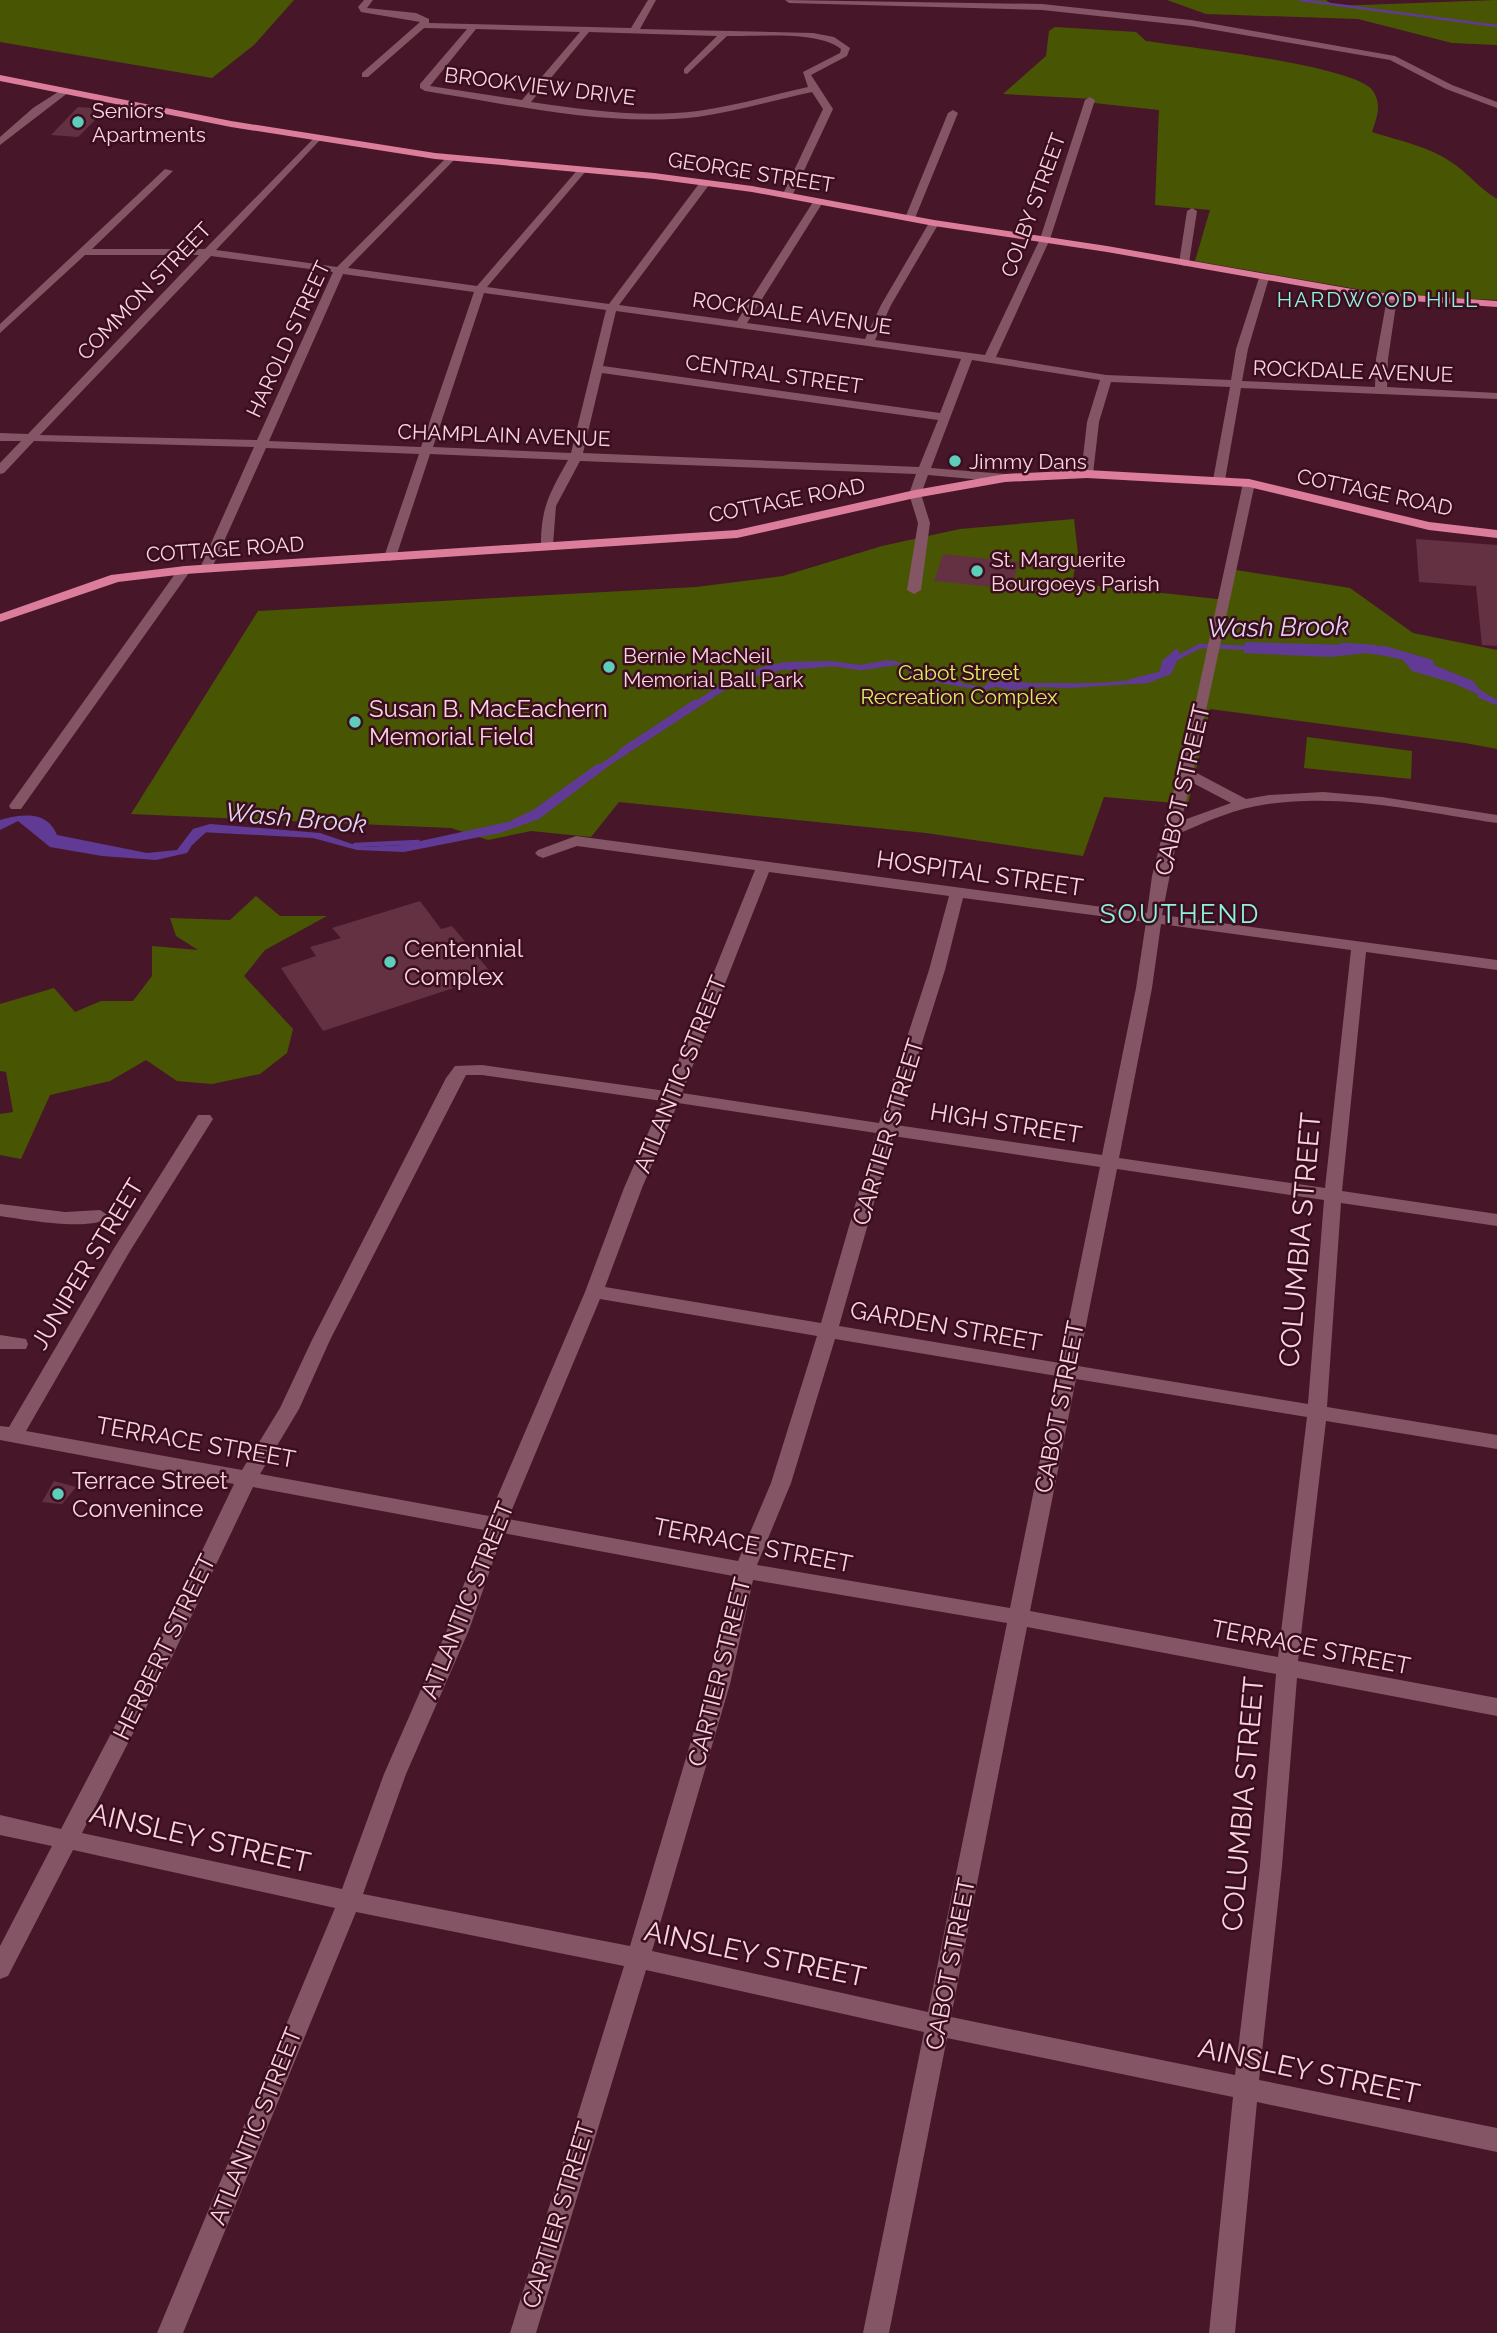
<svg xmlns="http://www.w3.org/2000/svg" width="1497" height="2333" font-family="Raleway,sans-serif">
<rect width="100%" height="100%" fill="#471729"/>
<path fill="#485603" d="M0,0H294L254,45L212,78L0,42Z
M1167,0H1326L1334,6L1497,0V45L1452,43L1358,19L1206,14Z
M1055,27L1136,32L1146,41C1183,47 1356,65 1373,91C1382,105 1377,117 1372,132C1400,141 1431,147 1454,164C1470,175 1480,189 1497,199V300L1391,295L1195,261L1210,210L1155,205L1159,110L1094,103V99L1003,94L1046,56L1049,31Z
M1074,519L1078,554L1072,583L1226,600L1236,570L1350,588L1413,633L1497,650V749L1465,743L1210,709L1188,804L1104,797L1083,856L926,833L619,802L591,837L531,831L488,840L451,828L131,814L258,611L696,587L783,576L882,546L960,529Z
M1307,737L1412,751L1411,779L1304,768Z
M256,896L280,916H327L265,950L244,976L293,1029L287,1053L260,1074L212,1084L177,1081L146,1060L110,1081L50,1095L21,1159L0,1155V1114L13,1112L6,1072L0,1071V1004L54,988L75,1012L101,1001H133L152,976V946L198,950L176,936L170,918L230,920Z"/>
<path fill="#613a96" d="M1245,642L1385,646L1433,660L1434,665L1473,681L1480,690L1497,700V703L1453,683L1412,671L1403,660L1386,656L1366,653L1330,657L1244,653Z
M1177,648L1180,655L1171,674L1148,683L1069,688L1042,687L1011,690L996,687L983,690L938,683L926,677L912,675L904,666L885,663L861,668L832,664L799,666L740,680L610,765L539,819L500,833L404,852L357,850L313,838L200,832L187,853L156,860L102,856L50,847L18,821L0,830V820C22,814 47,810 57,835L147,853L177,850L193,829L210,824L320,833L361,847L402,845L526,818L609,758L720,685L762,667L785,662L831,661L860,665L887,660L907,664L915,670L932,672L939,678L952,682L984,687L991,683C1009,687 1023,683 1040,683C1079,683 1122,685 1159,674L1162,661Z"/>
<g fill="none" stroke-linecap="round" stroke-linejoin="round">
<path stroke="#613a96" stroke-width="2.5" d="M1300,0L1497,26"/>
<path stroke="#613a96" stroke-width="4.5" d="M1342,645L1374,647
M1177,658L1200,646L1251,648
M787,668L832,664L861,668L895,663
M931,675L961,684
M1132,681L1160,674L1165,669
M987,687L991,683L1031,685
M1480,696L1497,703
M621,751L695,702
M513,822L534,812L598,766
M191,843L206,829
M355,845L418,842"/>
</g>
<path fill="#643142" d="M78,107L106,109L78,137L51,135Z
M1416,539L1497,545V646L1482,645L1476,586L1419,582Z
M943,554L1019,562L1011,589L934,581Z
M420,901L441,929L452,926L493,975L323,1031L281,968L316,956L310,947L341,938L332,928Z
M54,1481L76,1487L62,1504L42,1502Z"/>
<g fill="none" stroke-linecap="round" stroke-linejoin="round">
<path fill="#845564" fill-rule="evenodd" d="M364,0H373L367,8L416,13L429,19V23L631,28L648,0H656L640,29L813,33L834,37L850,48L847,56L811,75L833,109L793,194L788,197L783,194L823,109L812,92C774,100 735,112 697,117C606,127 514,105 425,91L420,88V84L467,29L424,28L368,77H362V73L420,22L361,12L358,7ZM476,29L580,32L522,100L430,86ZM589,32L717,36L684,69V73L687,74L727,36C757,37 817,30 841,49L840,53L803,72L808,87C772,95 735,106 698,111C641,118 586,110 531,102Z
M785,0L1042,4L1191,20L1395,56L1452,85L1497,102V108L1446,89L1390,60L1191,26L1042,10L789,3Z
M61,90L69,92L0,145V137L33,108Z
M1090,97L1095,100L1050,239L996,357L1106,375L1231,380L1236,349L1259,278L1264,275L1269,278L1248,349L1242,381L1375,387L1376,359L1387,298L1392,295L1397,298L1388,359L1387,387L1497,393V399L1241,388L1225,480L1219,484L1213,480L1230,387L1111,382L1099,422L1093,474L1087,478L1081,474L1087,422L1100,380L972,360L931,468L1005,474L1011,478L1005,482L928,475L921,494L930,523L921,590L914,594L907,590L918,523L909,494L916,474L580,461L556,506L553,545L547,549L541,545C541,506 550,493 568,460L430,454L396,557L390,561L384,557L419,454L266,448L212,568L206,572L200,568L254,447L34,441L4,473L0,474V463L21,441H0V433L28,434L199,255H85L0,333V324L165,169L173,171L92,249H205L317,135L322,138L320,140L216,250L337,267L448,156H454V160L348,268L477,286L580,167H586V171L487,287L609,304L701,181H709V185L619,305L737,321L813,202L818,199L823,202L747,323L865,339L881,305L929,223L934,220L939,223L891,305L875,340L985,355L1040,239L1085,100ZM211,256L333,272L257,440L40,435ZM343,274L474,292L421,447L269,441ZM484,293L606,310L571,453L433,447ZM616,311L961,359L940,413L603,366ZM602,373L938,420L919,467L583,453Z
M953,110L958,113L915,218L906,220L905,218L948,113Z
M1192,208L1197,211L1189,263L1184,266L1179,263L1187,211Z
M1249,479L1255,483L1193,771L1246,799L1269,795L1323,792L1382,797L1497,815V823C1423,812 1344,793 1268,804C1237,808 1207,821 1178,834L1162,915L1497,960V970L1366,952L1342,1191L1497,1214V1226L1341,1203L1327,1407L1497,1435V1449L1326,1421L1298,1661L1497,1698V1716L1297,1678L1282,1866L1259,2080L1497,2128V2152L1257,2102L1235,2333H1209L1233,2097L947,2038L889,2333H863L924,2032L646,1970L536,2333H510L624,1966L356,1912L183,2333H157L335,1908L73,1850L8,1976L0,1979V1946L52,1846L0,1835V1815L61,1829L150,1659L234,1484L0,1440V1426L9,1427L113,1250L198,1115H210L213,1119L130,1251L26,1431L242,1470L280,1408L312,1340L446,1078L455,1066L482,1065L666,1091L755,870L577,846L543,858L538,856L535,853L538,850L576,836L1147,913L1152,876L1194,710L1243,483ZM1191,782L1231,803L1181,821ZM769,872L949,896L929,970L879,1123L682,1093ZM963,898L1146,922L1136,988L1102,1155L896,1125L945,970ZM1161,924L1351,950L1325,1188L1119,1158L1152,988ZM466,1075H482L662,1101L624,1188L585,1292L489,1516L260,1474L299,1409L330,1340ZM678,1103L876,1133L821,1323L605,1287L642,1188ZM893,1136L1100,1167L1060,1363L839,1326ZM1117,1169L1324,1200L1308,1404L1078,1366ZM600,1299L817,1336L771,1483L738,1561L508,1519ZM835,1339L1057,1376L1010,1608L757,1565L791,1483ZM1076,1379L1307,1417L1278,1657L1030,1611ZM253,1487L484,1530L447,1630L384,1774L342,1889L82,1833L171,1659ZM503,1533L733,1576L708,1684L630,1946L363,1894L406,1774L469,1630ZM753,1580L1007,1623L928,2012L652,1951L730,1684ZM1027,1627L1276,1674L1260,1866L1235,2075L951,2017Z
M185,566L191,570L21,809H11L9,806L11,803L180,567Z
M0,1204L65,1212L100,1210L109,1216C97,1233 21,1219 0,1216Z
M0,1335L26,1339L28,1344L26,1349H0Z"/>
<path fill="#dd7d9c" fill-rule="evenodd" d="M0,75L231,121L435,153L654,173L752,186L934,220L1107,246L1369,292L1497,301V307L1369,298L1107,252L934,226L752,192L654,179L435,159L231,127L0,81Z
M1087,470L1249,479L1429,522L1497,530V538L1429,530L1249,487L1087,478L1005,482L915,498L737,538L185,574L118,582L0,622V614L111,575L185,566L737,530L915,490L1005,474Z"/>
</g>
<g fill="#5cceba" stroke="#3b0d1f" stroke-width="2.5">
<circle cx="78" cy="122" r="7"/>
<circle cx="955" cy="461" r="7"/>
<circle cx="977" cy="571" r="7"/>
<circle cx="609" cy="667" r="7"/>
<circle cx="355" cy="722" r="7"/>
<circle cx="390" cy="962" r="7"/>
<circle cx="58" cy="1494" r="7"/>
</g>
<g text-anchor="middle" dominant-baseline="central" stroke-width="5" stroke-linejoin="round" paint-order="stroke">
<g font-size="21" fill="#f6d5de" stroke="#3b0d1f">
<text transform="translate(540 86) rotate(7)">BROOKVIEW DRIVE</text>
<text transform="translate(751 172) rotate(9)">GEORGE STREET</text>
<text transform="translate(1033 205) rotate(-70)">COLBY STREET</text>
<text transform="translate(144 291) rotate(-46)">COMMON STREET</text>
<text transform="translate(792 313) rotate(8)">ROCKDALE AVENUE</text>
<text transform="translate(288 339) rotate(-65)">HAROLD STREET</text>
<text transform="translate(1353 371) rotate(2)">ROCKDALE AVENUE</text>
<text transform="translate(774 374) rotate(8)">CENTRAL STREET</text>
<text transform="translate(504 435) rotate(2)">CHAMPLAIN AVENUE</text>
<text transform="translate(1375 492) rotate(12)">COTTAGE ROAD</text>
<text transform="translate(787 500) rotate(-11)">COTTAGE ROAD</text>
<text transform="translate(225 549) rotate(-4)">COTTAGE ROAD</text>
</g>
<g font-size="21" fill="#f6d5de" stroke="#3b0d1f" text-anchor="start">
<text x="92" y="110">Seniors<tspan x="92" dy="24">Apartments</tspan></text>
<text x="969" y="461">Jimmy Dans</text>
<text x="991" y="559">St. Marguerite<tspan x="991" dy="24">Bourgoeys Parish</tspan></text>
<text x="623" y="655">Bernie MacNeil<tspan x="623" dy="24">Memorial Ball Park</tspan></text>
</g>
<g font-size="21" letter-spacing="2" fill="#8df3df" stroke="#3b0d1f">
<text x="1378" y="299">HARDWOOD HILL</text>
</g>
<g font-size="21" fill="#d5f35e" stroke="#3b0d1f">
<text x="959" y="672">Cabot Street<tspan x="959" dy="24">Recreation Complex</tspan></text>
</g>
<g font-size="24" fill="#f6d5de" stroke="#3b0d1f" text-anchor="start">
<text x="369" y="708">Susan B. MacEachern<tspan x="369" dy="28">Memorial Field</tspan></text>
<text x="404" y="948">Centennial<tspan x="404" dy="28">Complex</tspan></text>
<text x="72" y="1480">Terrace Street<tspan x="72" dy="28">Convenince</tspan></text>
</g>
<g font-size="24" fill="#f6d5de" stroke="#3b0d1f">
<text transform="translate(1182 790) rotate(-77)">CABOT STREET</text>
<text transform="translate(980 873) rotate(8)">HOSPITAL STREET</text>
<text transform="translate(680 1074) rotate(-68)">ATLANTIC STREET</text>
<text transform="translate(1006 1123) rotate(9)">HIGH STREET</text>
<text transform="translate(888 1132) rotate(-73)">CARTIER STREET</text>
<text transform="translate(87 1264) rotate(-59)">JUNIPER STREET</text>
<text transform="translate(946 1326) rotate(10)">GARDEN STREET</text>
<text transform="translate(1059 1407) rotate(-79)">CABOT STREET</text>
<text transform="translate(196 1442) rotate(10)">TERRACE STREET</text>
<text transform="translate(753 1545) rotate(11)">TERRACE STREET</text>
<text transform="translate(467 1600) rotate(-68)">ATLANTIC STREET</text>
<text transform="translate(164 1647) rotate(-64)">HERBERT STREET</text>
<text transform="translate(1311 1647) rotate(11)">TERRACE STREET</text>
<text transform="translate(719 1672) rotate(-76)">CARTIER STREET</text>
<text transform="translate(950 1964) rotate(-79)">CABOT STREET</text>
<text transform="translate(255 2126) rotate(-68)">ATLANTIC STREET</text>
<text transform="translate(558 2215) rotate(-73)">CARTIER STREET</text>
</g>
<g font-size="26" font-style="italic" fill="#ddd6ef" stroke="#3b0d1f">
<text transform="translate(1278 627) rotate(-1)">Wash Brook</text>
<text transform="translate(296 818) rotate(5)">Wash Brook</text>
</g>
<g font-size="26" letter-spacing="2" fill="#8df3df" stroke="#3b0d1f">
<text x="1180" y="914">SOUTHEND</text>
</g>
<g font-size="28" fill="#f6d5de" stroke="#3b0d1f">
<text transform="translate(1300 1240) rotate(-85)">COLUMBIA STREET</text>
<text transform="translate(1243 1804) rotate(-85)">COLUMBIA STREET</text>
<text transform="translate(200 1838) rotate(13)">AINSLEY STREET</text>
<text transform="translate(755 1954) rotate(12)">AINSLEY STREET</text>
<text transform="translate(1309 2071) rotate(12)">AINSLEY STREET</text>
</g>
</g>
</svg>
